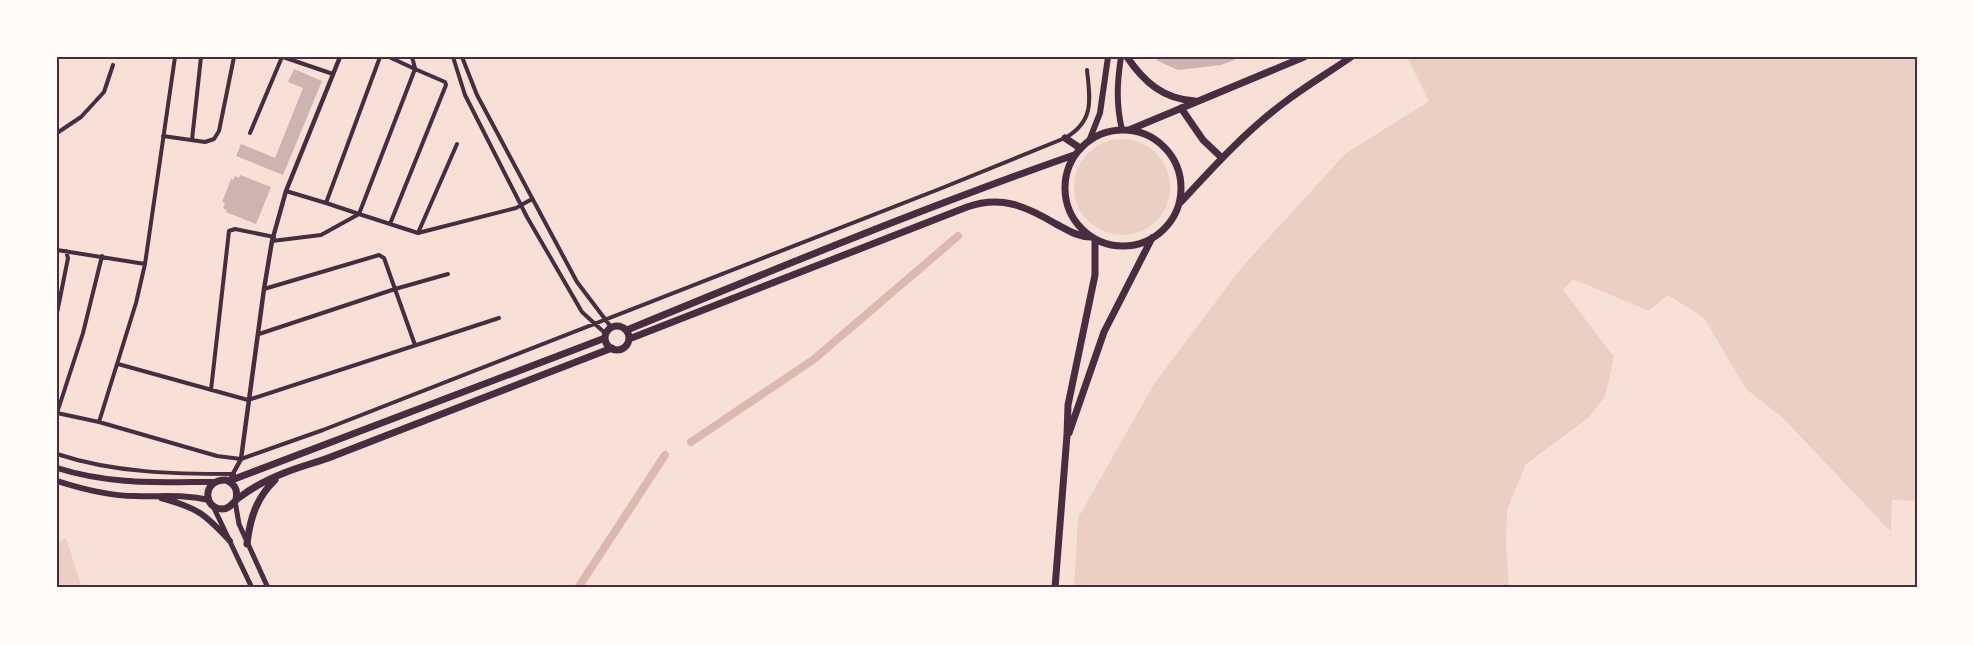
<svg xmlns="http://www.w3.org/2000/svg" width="1974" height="645" font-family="'Varela Round',sans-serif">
<rect width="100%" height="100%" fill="#f7e1d7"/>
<path fill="#ebcfc5" d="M1407,57H1917V501L1892,500L1891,532L1783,418L1746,389L1704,318L1668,295L1649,311L1573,279L1563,290L1614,357L1605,397L1588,418L1526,464L1507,510L1506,545L1509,588H1074L1078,518L1154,384L1242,267L1345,154L1429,101Z
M1074 187a48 48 0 1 1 96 0a48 48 0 1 1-96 0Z
M66,538L82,588H57V543Z"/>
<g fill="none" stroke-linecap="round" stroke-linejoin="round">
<path stroke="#dcb8b0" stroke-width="8" d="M691,442L813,360L958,236
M578,588L665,455"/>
</g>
<path fill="#ccb4b1" d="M1155,57H1242L1221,65L1178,70L1158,61Z
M294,69L322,81L283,175L236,156L241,144L275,158L303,88L288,82Z
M240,175L271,187L256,224L226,212L227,210L223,208L225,203L222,202L231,179L233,180L235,176L239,178Z"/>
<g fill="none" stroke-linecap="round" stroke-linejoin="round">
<path stroke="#4a2c40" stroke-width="4" d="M175,57L145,264L136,303L99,422L217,456L241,459L323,430L942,188L1065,138C1095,121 1090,99 1087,70
M283,57L333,74
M380,57L326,203L359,214L415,69L445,82L446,85L390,224
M389,57L415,69
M412,57L415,68
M453,57L465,95L527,217L582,312L606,334
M462,57L477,95L577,282L611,327
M57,133L81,117L104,92L113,65
M250,133L282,57
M163,136L205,142L214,139L219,131L234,57
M192,140L201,57
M286,191L326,203
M418,233L457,144
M272,241L321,235L359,214L418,233L516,208L532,199
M57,250L145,264
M264,289L379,255L384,258L395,289L448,274
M57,313L68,258L66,251
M259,334L395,289L415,345
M118,364L248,400L499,318
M211,390L229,231L235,229L274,237
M57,413L83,333L102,256
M57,413L99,422
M57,454C114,473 175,474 234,474"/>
<path stroke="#4a2c40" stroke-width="4.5" d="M229,481L241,459L264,289L272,241L286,191L340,57"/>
<path stroke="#4a2c40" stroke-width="5" d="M235,501L239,524L268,588
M213,506L252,588"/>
<path stroke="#4a2c40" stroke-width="6" d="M1121,57C1117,83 1116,104 1122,130
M1089,141L1100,113L1108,57
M57,468C111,485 158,482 213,482
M57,481C82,489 108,496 135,496C160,497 184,494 209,500
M161,498C198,508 205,514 230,541"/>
<path stroke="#4a2c40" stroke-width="7" d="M1127,57C1144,82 1163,99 1195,101
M1181,108L1203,140L1222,158
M1065 188a58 58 0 1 1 116 0a58 58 0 1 1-116 0Z
M1129,130L1304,57
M1065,138L1080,148
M1181,202C1215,165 1249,128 1289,99C1309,84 1331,71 1351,57
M605 338a12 12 0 1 1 24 0a12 12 0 1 1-24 0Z
M627,330C775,269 923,208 1074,155
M629,339L967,207C1001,195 1026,206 1056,224C1068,230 1078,237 1091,237
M1069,433L1104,332L1152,238
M229,481L605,338
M236,499C238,490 235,484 226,480C203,479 202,508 222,509C231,509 233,501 240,497C253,487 269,479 284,473C301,466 319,462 336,455C427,419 520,384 612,348
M247,544C250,519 256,498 275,480
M1055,588L1067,435L1068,405L1095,275V239"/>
</g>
<rect width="1974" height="645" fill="none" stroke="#fffaf5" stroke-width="117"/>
<rect x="58" y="58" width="1858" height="528" fill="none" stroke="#4a2c40" stroke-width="2"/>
</svg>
